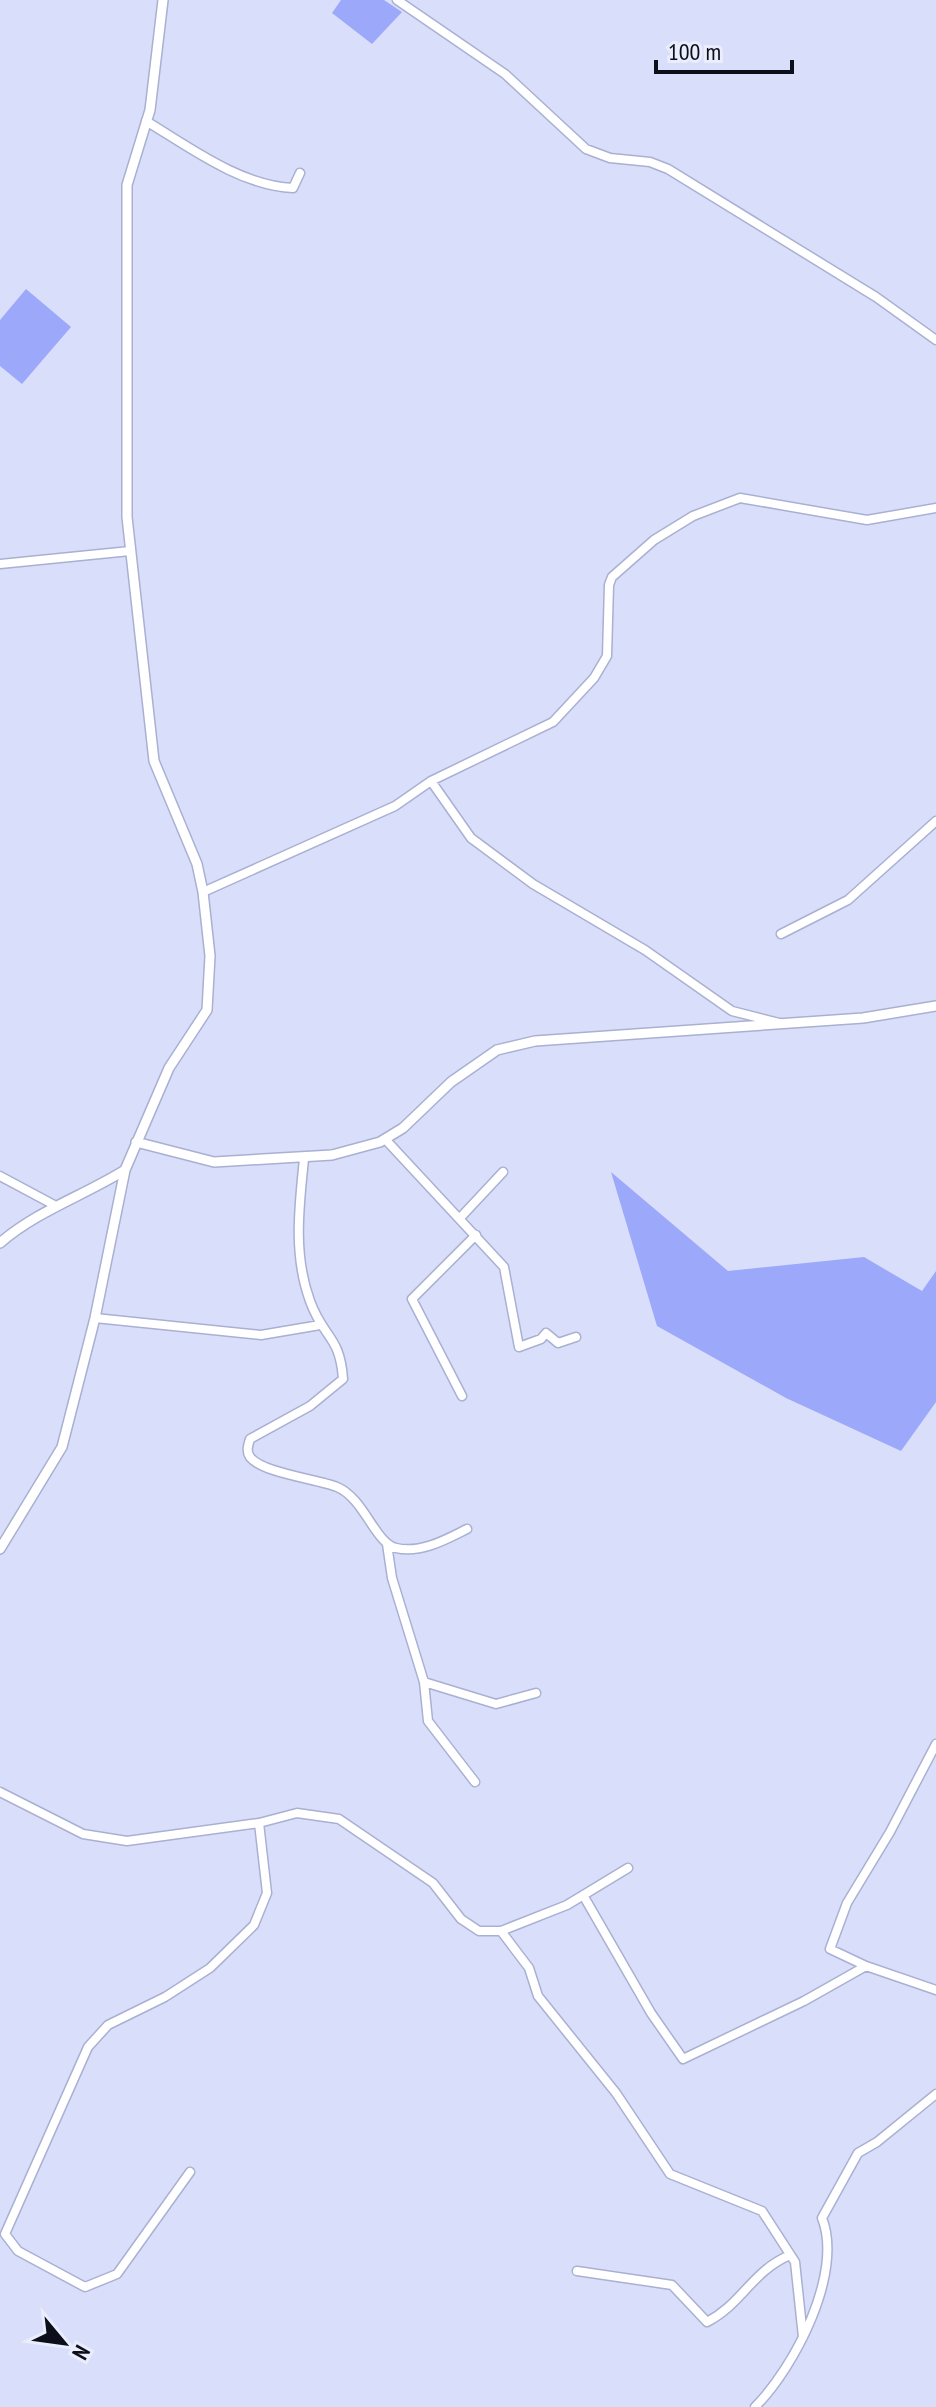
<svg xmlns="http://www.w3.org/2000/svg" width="936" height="2407" font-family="'PT Sans Narrow',sans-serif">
<rect width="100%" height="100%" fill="#d9dffb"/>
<path fill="#9ca8fa" d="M341,0H384L402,12L372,44L332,13Z
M26,289L71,327L22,384L0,366V320Z
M611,1172L728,1271L864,1257L922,1291L936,1271V1402L901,1451L786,1398L657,1326Z"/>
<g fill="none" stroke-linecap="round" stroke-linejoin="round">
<defs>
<path id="minor" d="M397,0L505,74L586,149L610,158L650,162L668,169L876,297L936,340
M146,121C189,147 241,186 293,188L300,173
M0,564L130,551
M431,781L471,838L533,884L645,950L732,1011L779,1023
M203,892L395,806L431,781L553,722L594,678L607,656L609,585L612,577L654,540L693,516L740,498L867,520L936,508
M781,934L848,900L936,821
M385,1139L504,1267L519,1347L541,1339L546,1333L558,1343L576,1337
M304,1159C299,1207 293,1255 310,1301C323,1338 340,1335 343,1379L310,1406L250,1439C248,1446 246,1451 250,1457C262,1473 317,1479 337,1487C364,1498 375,1543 396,1548C421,1554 447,1539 467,1529
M0,1176L56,1206
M460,1218L503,1172
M95,1318L261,1335L320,1325
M462,1396L412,1299L476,1235
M387,1544L392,1578L424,1682L428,1721L475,1782
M424,1682L496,1704L536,1693
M0,1792L83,1834L127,1841L259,1823L297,1813L339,1819L433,1883L461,1919L479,1931H501L567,1905L628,1868
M583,1895L651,2013L683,2059L804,2001L866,1966L830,1949L847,1903L890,1832L936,1744
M501,1931L529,1968L538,1996L616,2093L670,2174L762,2211L795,2262L803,2337
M866,1966L936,1990
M190,2172L117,2274L85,2287L18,2251L5,2234L88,2047L108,2025L165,1997L210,1968L254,1925L267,1893L259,1823
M577,2271L672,2285L707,2322C742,2304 752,2271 790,2255
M755,2407C794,2368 844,2273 822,2218L858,2153L877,2142L936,2094"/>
<path id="tertiary" d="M136,1142L214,1162L332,1155L380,1142L403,1128L451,1082L497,1050L535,1041L863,1018L936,1006
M0,1243C37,1211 83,1196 125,1170
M0,1549L62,1447L95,1318L125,1170L169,1068L207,1010L210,956L203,892L197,864L154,761L127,517V185L150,110L163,0"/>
</defs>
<use href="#minor" stroke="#a9b0d1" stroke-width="11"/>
<use href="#tertiary" stroke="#a9b0d1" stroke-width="12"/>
<use href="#minor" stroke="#fff" stroke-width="8"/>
<use href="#tertiary" stroke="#fff" stroke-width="9"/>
</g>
<g transform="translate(64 2343) rotate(119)" stroke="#eaedfb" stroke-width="6" paint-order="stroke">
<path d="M0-6L14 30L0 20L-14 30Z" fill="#0c0e19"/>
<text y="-12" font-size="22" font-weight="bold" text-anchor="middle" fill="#0c0e19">N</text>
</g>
<path d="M656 60v12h136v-12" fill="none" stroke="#0c0e19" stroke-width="4"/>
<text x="668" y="60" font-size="24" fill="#0c0e19" stroke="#eaedfb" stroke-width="6" paint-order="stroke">100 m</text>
</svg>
